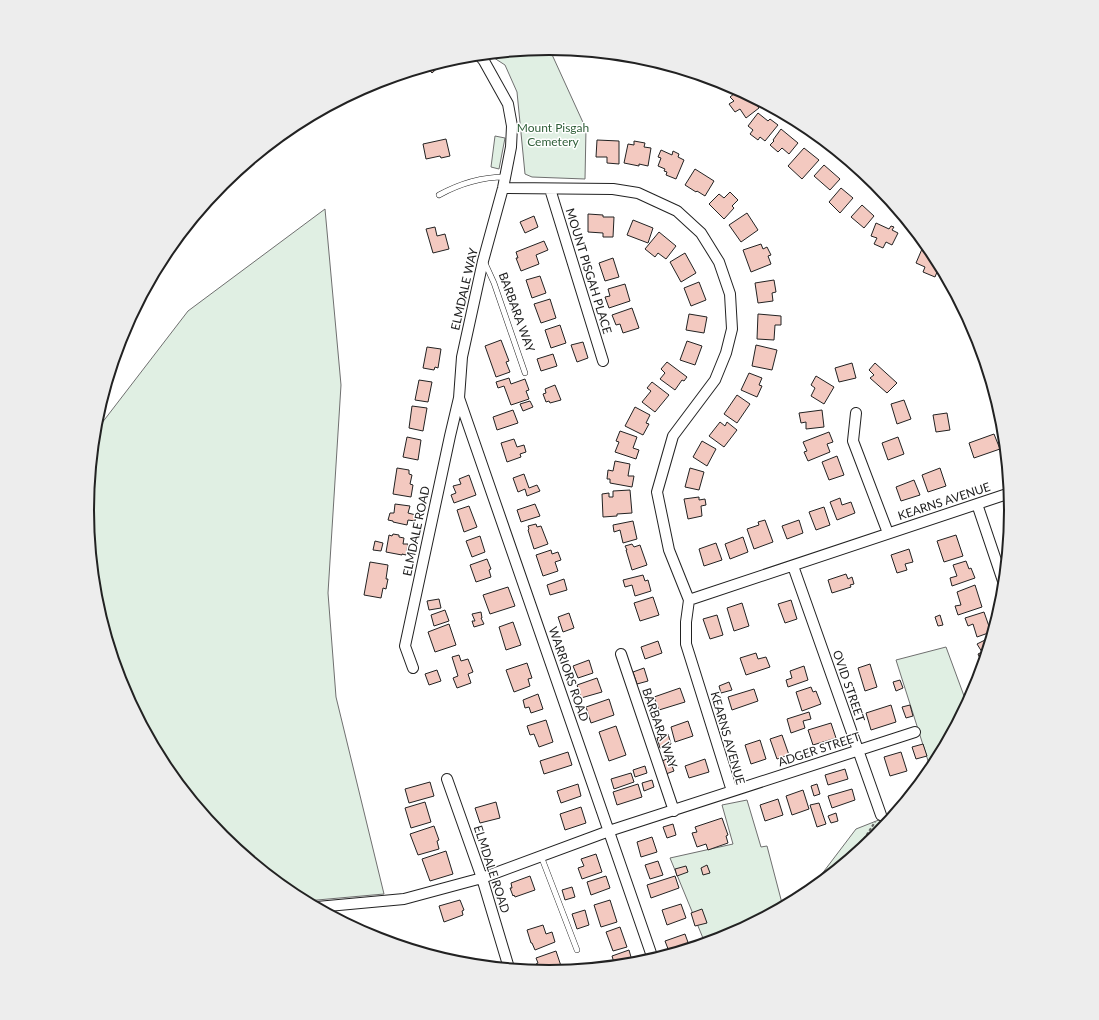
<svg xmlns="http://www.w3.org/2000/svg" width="1099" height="1020" font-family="Lato,sans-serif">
<rect width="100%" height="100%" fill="#fff"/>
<path fill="#e0efe3" stroke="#6f6f6f" d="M549,48L586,129L585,179L532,177L525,174L517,92L505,65L488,54Z
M495,136L505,138L499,169L491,167Z
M325,209L341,385L328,593L336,697L384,894L306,901L293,894L223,837L165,766L123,687L105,629L108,626L100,613L96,600L88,510L95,432L188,311Z
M946,647L967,704L931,770L896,660Z
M747,800L761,847L767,846L783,907L726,937L705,943L670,858L733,844L722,805Z
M894,814L876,837L814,887L815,883L856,829Z"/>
<path fill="#f3c9c0" stroke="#222" d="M443,62V63L432,73L427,67Z
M719,81L727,83L732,86L726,90Z
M739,90L749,95L759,108L746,118L740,109L735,112L729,104L734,101L730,97Z
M758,113L768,121L770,119L778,125L765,141L760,137L758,140L750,134L753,130L748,126Z
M781,129L798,143L789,154L782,148L778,152L770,145L774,141L773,140Z
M446,139L450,156L441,158L440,156L426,159L423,144Z
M597,140L619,141V164L607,163V157H596Z
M634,141L645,143L644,147L651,148L648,166L639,164V166L624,163L628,144L634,145Z
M804,148L819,160L802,179L788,166Z
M661,150L672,155L673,151L679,154L678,157L684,160L676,179L666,175L667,172L664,171L665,169L658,166L661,158L658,157Z
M824,165L840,179L830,190L814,176Z
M695,169L714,181L705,196L697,191L696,192L685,185Z
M841,188L853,198L840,213L829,202Z
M730,192L738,200L732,206L734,208L724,219L709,204L719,194L724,198Z
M862,205L874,216L864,228L851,217Z
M747,213L758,230L741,242L729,225Z
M588,214L603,215V217H614L613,237H603V233L588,232Z
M534,216L538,227L525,233L520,222Z
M633,220L653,228L648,243L627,235Z
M876,223L889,229L891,226L894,227L892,230L898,233L892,245L886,242L883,248L874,244L877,238L871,236Z
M435,227L437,236L445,234L449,249L433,253L426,229Z
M659,232L676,246L666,259L658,253L655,257L645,249Z
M544,241L548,250L536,255L539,264L521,271L516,258H518L516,252Z
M925,242L934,254L943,271L942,274L937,272L935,277L923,272L925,267L916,263Z
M761,244L763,249L767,247L771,255L768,256L771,264L751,272L743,250Z
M685,253L696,273L681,282L670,262Z
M613,258L619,277L605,281L599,263Z
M540,276L546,293L532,298L526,280Z
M774,280L776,292L772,293L773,301L758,303L755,283Z
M699,282L706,300L691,306L684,288Z
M625,284L630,301L609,308L605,297L610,296L608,289Z
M550,299L556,318L541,323L534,304Z
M632,308L639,328L623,333L620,324L616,325L612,315Z
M689,314L707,317L704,333L686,330Z
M758,314L781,316V325H775L774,340L757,339Z
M560,325L566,343L551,348L545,330Z
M501,340L509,361L506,362L510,372L496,377L485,346Z
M687,341L702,346L695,365L680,360Z
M583,342L588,358L577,362L571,345Z
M756,345L777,350L772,370L752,366Z
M427,347L441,349L438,368L435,367L434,370L423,368Z
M553,354L557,366L541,371L537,359Z
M667,362L687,377L684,381L682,380L675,390L660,379L665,373L661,369Z
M852,363L856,378L839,382L835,368Z
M875,363L897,383L887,393L870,378L874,375L869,370Z
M749,373L762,378L759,385L762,386L757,397L741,390Z
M816,376L834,387L824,404L811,396L815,388L811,385Z
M509,378L511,384L525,379L529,390L526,391L529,399L511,405L504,386L498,388L496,382Z
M419,380L432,382L428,402L415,400Z
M652,382L669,395L655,412L642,402L651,391L647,388Z
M555,385L561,400L550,403L549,401L546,402L543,394L546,393L545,389Z
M737,395L750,404L737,423L724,414Z
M904,400L911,419L897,424L891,404Z
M530,401L533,407L523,411L520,404Z
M412,406L427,408L423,431L409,428Z
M635,407L650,415L646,423L649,424L643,435L625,426Z
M513,410L518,423L497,430L493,417Z
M822,410L824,427L806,429V422L801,423L799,413Z
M947,413L950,430L936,432L933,415Z
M720,422L725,426L727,422L737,430L724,447L709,436Z
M620,431L637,437L633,448L639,450L636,459L615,452L619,442L616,441Z
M829,432L833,442L827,444L830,452L808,461L804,452L807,451L803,442Z
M994,434L1000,449L974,458L969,443Z
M407,437L421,440L418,460L403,457Z
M898,437L904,454L888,460L882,443Z
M514,439L517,447L524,445L526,452L520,454L521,457L507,462L501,443Z
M702,441L716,449L707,466L693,457Z
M837,456L844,475L829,480L822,462Z
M615,461L630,464L628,476H634L632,487L610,483V479H607L608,470L613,471Z
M397,468L409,470V474L412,475L410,484L413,485L411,497L393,494Z
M690,468L704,472L699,490L685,487Z
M940,468L946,486L928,492L922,475Z
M524,474L529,488L537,485L540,491L527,496L525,489L518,492L513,478Z
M469,475L476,495L454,503L451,495L456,493L453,486L461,484L459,479Z
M914,480L920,495L901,501L896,487Z
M630,490L632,513L617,514V516L603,517L602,494L609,493V497H613V491Z
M699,497V500L705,499L706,505L701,506L702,516L688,519L684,499Z
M840,498L842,505L851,502L855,513L837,520L830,502Z
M395,504L410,506L408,513L416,515L415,521L408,520L407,525L393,522V521L388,520L390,513H394Z
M535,504L540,516L521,522L517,510Z
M469,506L477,527L464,532L457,510Z
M824,507L830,525L816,530L809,512Z
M765,520L773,542L754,549L747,529L759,525L758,522Z
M799,520L803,533L787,539L782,526Z
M633,521L637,539L623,543L620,530L614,532L613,525Z
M536,524L537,527L541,526L548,544L534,549L528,530L529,529L528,526Z
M393,534L399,535V537L404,538L403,544H408L406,555L402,554V555L386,552L389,535L392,536Z
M956,535L963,556L944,562L937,541Z
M480,536L485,552L472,557L466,541Z
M743,537L748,552L730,559L725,544Z
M375,541L383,543L381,551L373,550Z
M716,543L722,560L704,566L699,549Z
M632,544L634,547L640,545L647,565L632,570L626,550H627L625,546Z
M909,549L913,562L905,564L907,570L897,573L891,555Z
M551,550L552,554L558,552L561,560L555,562L558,571L543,576L536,555Z
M487,559L491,569L489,570L491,577L476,582L470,565Z
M966,561L969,569L971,568L975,578L952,586L950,578L957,576L953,565Z
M370,562L388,565L386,579H388L386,589L383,588L381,598L364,595Z
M846,574L848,579L852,577L854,584L850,585L851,587L832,593L828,580Z
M643,575L645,581L648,580L651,591L635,596L632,585L625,587L623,580Z
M564,579L567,590L550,595L547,585Z
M975,585L982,607L958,615L955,606L961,605L957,592Z
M508,587L515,606L490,614L483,595Z
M653,597L659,615L640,621L634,603Z
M439,599L441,608L429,610L427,601Z
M791,600L797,619L785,623L778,604Z
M742,603L749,626L734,631L727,608Z
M445,610L449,621L434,626L431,615Z
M481,612L482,618H481L484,624L474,627L472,621H475L472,614Z
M984,612L991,632L977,637L973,624L968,626L965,618Z
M569,613L574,628L563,632L558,617Z
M717,615L723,635L710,639L703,619Z
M940,615L943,625L938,626L935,617Z
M513,622L521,645L506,650L499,627Z
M449,624L456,645L435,652L428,632Z
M991,637L984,662L982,663L978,654L982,652L977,644Z
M658,641L662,653L645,659L641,647Z
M756,653L758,659L766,657L770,667L746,675L740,658Z
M459,655L461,661L468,659L473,672L468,674L471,683L457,688L453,678L458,676L452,657Z
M589,660L593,673L578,678L573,666Z
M527,663L532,678L528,679L530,686L514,692L506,670Z
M870,664L877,687L865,691L858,668Z
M804,666L808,680L788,687L786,680L792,678L790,671Z
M644,668L648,681L637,684L633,672Z
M437,670L441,681L429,685L425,674Z
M597,678L602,692L581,698L577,685Z
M900,680L903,688L896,691L893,682Z
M729,682L732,690L721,693L719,686Z
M811,687L813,692L816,691L821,704L802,711L796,692Z
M680,688L685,702L659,710L654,697Z
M754,689L758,701L732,710L728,697Z
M538,694L543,709L531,713L529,707L525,708L523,700Z
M609,699L614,715L591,723L586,707Z
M891,705L896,722L871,730L866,713Z
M910,705L913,716L906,718L902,707Z
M809,712L811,719L803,721L805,728L791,733L787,719Z
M546,720L553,742L539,747L534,734L530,735L527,726Z
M688,721L693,736L675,742L671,727Z
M831,723L836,738L813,745L808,730Z
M616,726L626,755L609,761L599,732Z
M668,734L671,744L660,748L657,738Z
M782,735L789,755L777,759L770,739Z
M760,740L766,759L751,764L745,745Z
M923,744L927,756L916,759L912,747Z
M568,752L572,765L544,774L540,761Z
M901,752L907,771L890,776L884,757Z
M669,758L674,771L666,774L662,761Z
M705,759L709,772L689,778L685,766Z
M645,766L647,773L635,777L633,770Z
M845,769L848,779L828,785L825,775Z
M631,773L634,782L614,789L611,779Z
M652,780L654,787L644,791L642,783Z
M430,782L434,796L409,803L405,789Z
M578,784L581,796L561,803L557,791Z
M638,784L642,797L617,805L613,792Z
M817,784L820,794L814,796L811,786Z
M852,789L855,800L832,808L828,796Z
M803,790L809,809L792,815L786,796Z
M778,799L783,815L765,821L760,805Z
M425,802L431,822L411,828L405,808Z
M496,802L500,818L480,823L475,808Z
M819,803L826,824L817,827L810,805Z
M581,807L586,823L565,830L560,814Z
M836,813L838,821L831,823L828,816Z
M722,818L728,835L726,836L728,843L708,850L706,844L697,847L692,833L697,832L695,827Z
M673,824L676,835L667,838L663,827Z
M434,826L439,840L437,841L439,849L418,855L410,834Z
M652,837L657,852L641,857L637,842Z
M446,851L453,874L430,881L422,859Z
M596,854L602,872L582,879L578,868L584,866L581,859Z
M658,861L663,875L650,879L645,865Z
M707,865L710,873L703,875L701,868Z
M686,866L688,872L677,876L675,869Z
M530,876L535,890L515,897L514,895L513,896L510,888H512L511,883Z
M606,876L610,888L591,895L587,882Z
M675,876L679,888L651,898L647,885Z
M572,887L575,897L565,900L562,890Z
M460,900L464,910L462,911L463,915L444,922L439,906Z
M610,900L617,922L601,927L594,905Z
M681,904L686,918L667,925L662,910Z
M702,909L707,923L695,926L691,913Z
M585,910L589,925L577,929L572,914Z
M543,925L546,934L552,932L555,942L535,950L532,943H531L527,930Z
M620,927L627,947L613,951L606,932Z
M685,934L690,948L670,954L665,941Z
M712,938L713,941L700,945V942Z
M629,950L633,964L615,966L612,956Z
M556,951L561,966L546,972L538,971L536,964L538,963L536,958Z
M464,958L465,964L454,962Z"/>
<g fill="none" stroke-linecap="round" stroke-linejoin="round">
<defs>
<path id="service" d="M439,195C459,184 482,177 505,177
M484,261L494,283L525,373
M541,856L577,950"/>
<path id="minor" d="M503,188L613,189L638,193L677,211L701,233L719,262L730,294L732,329L726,353L715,380L673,436L657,492L669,550L689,600
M550,189L603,361
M459,398L653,959
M856,413L853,441L888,533
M977,504L1004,584
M793,566L881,815
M689,600L1010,493
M689,600L686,622V644L732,791
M621,654L674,811
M413,668L405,646L450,436L459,398L462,357L483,261L503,188L511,147L512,126L508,104L484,61L479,55
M447,779L482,878L509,968
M317,907L404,899L482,878L609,831L915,732"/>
</defs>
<use href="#service" stroke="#222" stroke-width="6"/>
<use href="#minor" stroke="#222" stroke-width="12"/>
<path stroke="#646464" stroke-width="2" stroke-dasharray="3 2" stroke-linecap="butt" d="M892,812H897
M853,856L875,822"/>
<use href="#service" stroke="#fff" stroke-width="5"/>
<use href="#minor" stroke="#fff" stroke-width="10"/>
<path stroke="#222" stroke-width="1" stroke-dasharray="5 2" stroke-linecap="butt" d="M830,875V872L832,873"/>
</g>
<g text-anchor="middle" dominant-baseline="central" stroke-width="3" stroke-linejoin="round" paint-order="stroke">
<g font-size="12" fill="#2f5e38" stroke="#fff">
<text x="553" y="127">Mount Pisgah<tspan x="553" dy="14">Cemetery</tspan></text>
</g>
<g font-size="12" fill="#222" stroke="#fff">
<text transform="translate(589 271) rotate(73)">MOUNT PISGAH PLACE</text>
<text transform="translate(464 289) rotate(-77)">ELMDALE WAY</text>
<text transform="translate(517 312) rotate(70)">BARBARA WAY</text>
<text transform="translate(944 501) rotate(-18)">KEARNS AVENUE</text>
<text transform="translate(416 531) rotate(-78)">ELMDALE ROAD</text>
<text transform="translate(569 674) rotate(71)">WARRIORS ROAD</text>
<text transform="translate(849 686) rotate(71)">OVID STREET</text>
<text transform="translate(660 728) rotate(71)">BARBARA WAY</text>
<text transform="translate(728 738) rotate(74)">KEARNS AVENUE</text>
<text transform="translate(819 749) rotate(-18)">ADGER STREET</text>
<text transform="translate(492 869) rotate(72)">ELMDALE ROAD</text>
</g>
</g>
<path d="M0 0H1099V1020H0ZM94 510a455 455 0 1 1 910 0a455 455 0 1 1-910 0Z" fill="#ededed" fill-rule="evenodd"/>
<path fill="none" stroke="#222" stroke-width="2" d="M94 510a455 455 0 1 1 910 0a455 455 0 1 1-910 0Z"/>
</svg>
